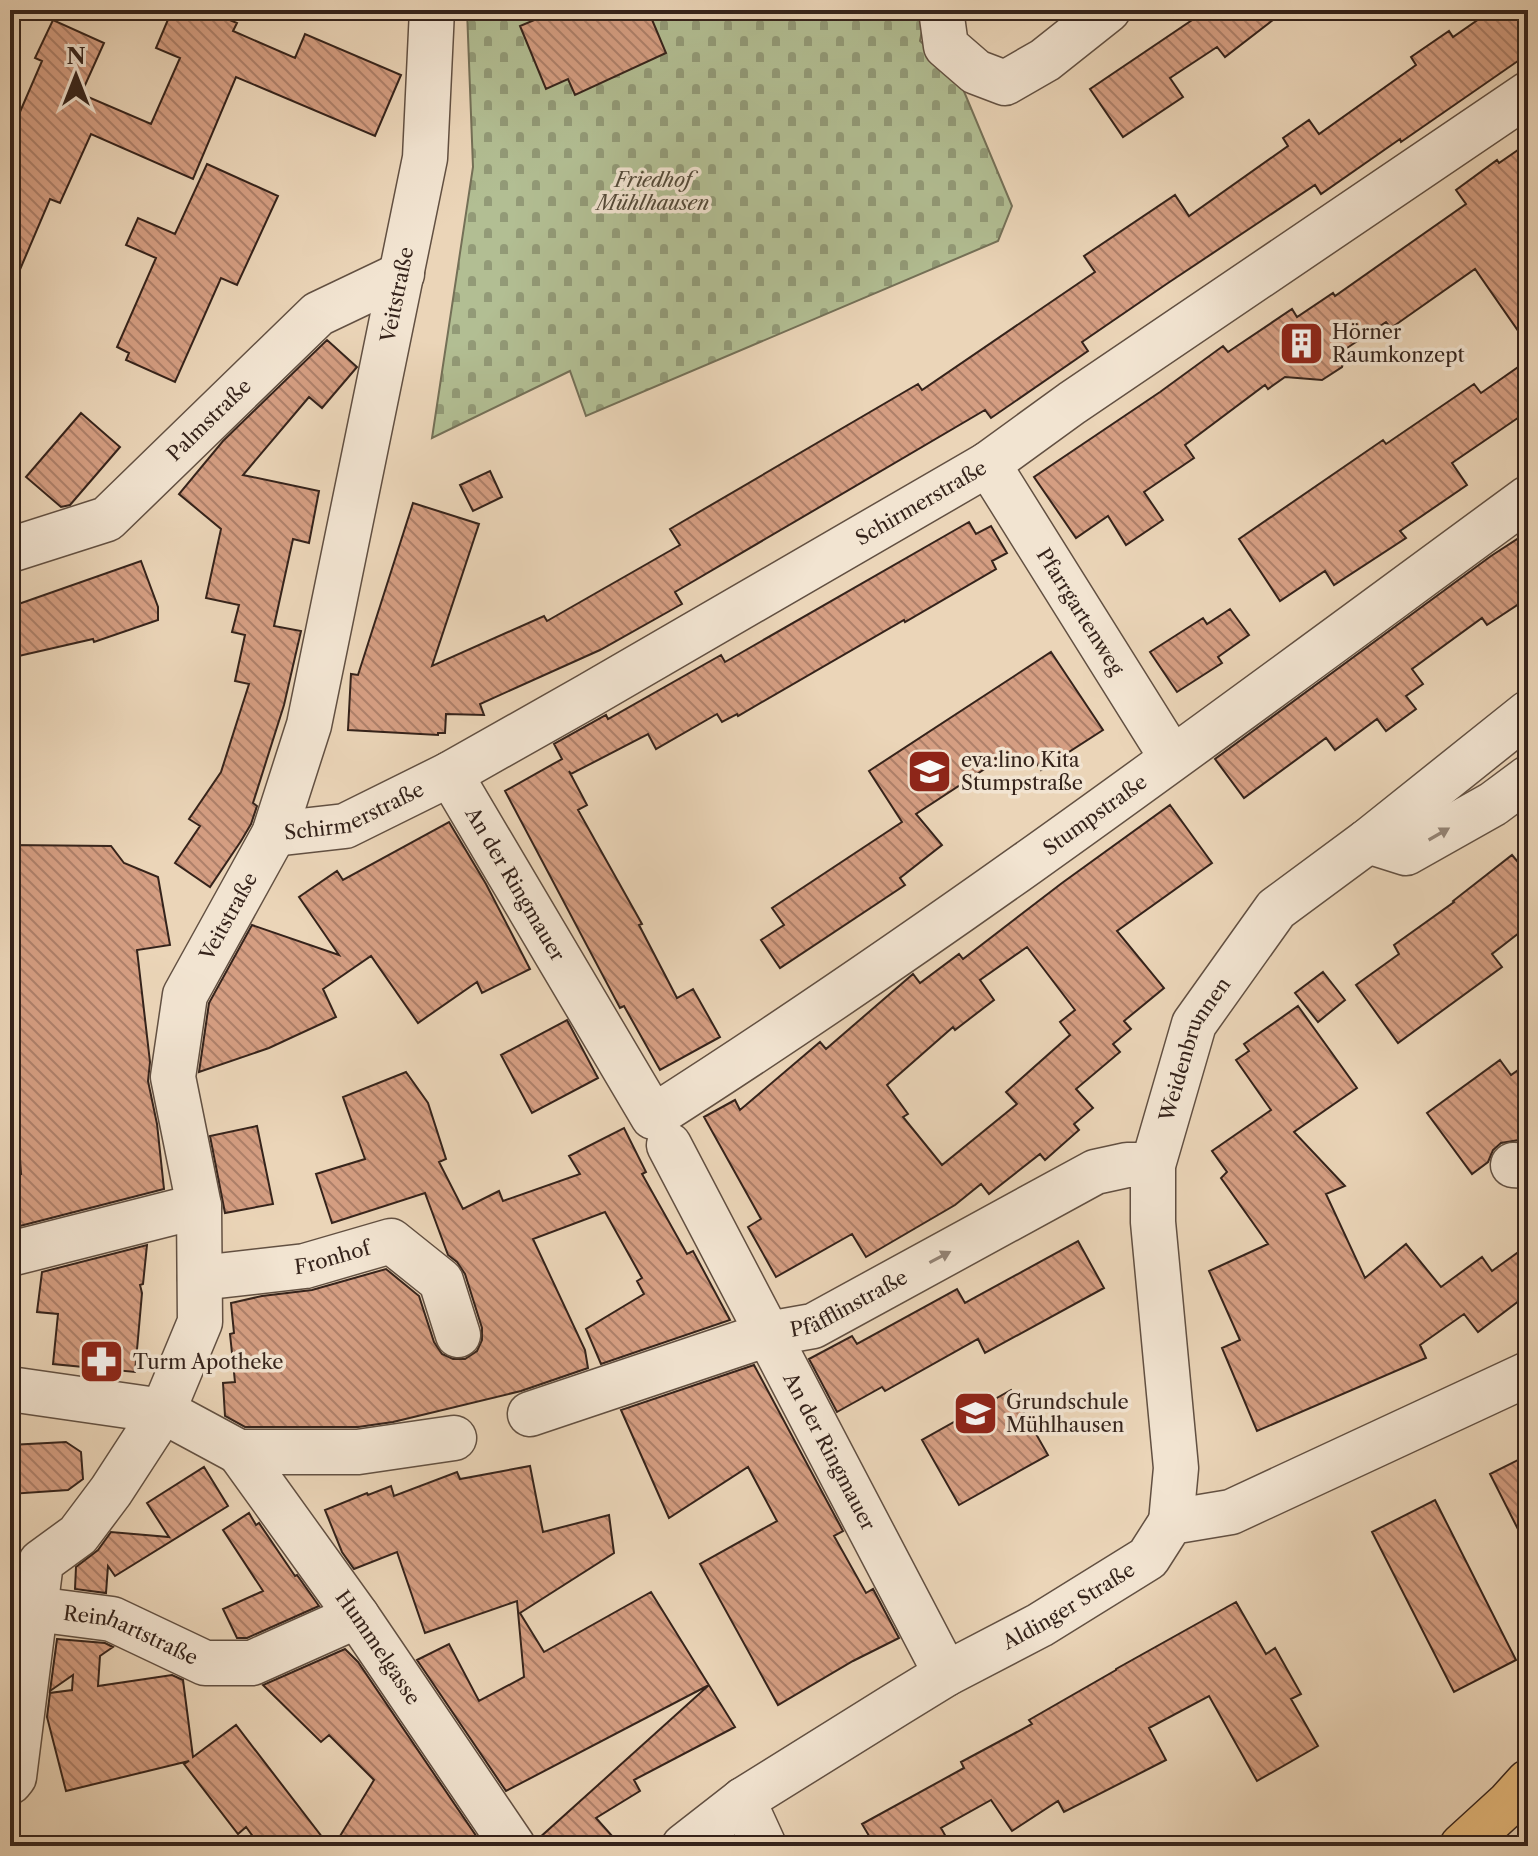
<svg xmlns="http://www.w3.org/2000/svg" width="1538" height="1856" font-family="'Libre Caslon Text',serif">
<defs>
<pattern id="cemetery-stones" width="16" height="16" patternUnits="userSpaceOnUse" patternTransform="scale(2)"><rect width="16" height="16" fill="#b2be93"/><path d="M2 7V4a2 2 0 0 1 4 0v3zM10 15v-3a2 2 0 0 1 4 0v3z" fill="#929a77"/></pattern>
<pattern id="building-back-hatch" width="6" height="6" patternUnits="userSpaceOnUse" patternTransform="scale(2)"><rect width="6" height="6" fill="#d59e82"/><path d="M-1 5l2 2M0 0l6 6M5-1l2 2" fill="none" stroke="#ae806a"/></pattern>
</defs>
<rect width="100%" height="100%" fill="#ebd5b8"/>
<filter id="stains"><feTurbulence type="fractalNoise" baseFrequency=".0025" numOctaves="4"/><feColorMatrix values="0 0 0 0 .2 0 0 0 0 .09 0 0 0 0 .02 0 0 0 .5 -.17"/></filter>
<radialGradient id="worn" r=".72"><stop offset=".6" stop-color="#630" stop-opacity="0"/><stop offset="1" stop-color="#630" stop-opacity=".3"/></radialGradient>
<path fill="url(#cemetery-stones)" stroke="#747057" stroke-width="2" d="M467,10H926L920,41L958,77L1012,206L998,241L586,416L570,371L432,438L473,167Z"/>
<path fill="url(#building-back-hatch)" stroke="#35231b" stroke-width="2" fill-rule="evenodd" d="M172,10H206L237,23L233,31L295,58L305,34L401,75L375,136L236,77L193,179L91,134L60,203L50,199L10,293V135L42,61L35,58L53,20L104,43L81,94L151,124L180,58L156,48Z
M558,10H648L666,53L575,95L568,79L546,89L520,26Z
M1207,10H1286L1225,57L1217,47L1170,78L1183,97L1123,137L1090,89Z
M1492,10H1528V54L1401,142L1400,139L1321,194L1315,185L1168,283L1082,342L1088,351L991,418L985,410L675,592L682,604L600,650L480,704L484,715L446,714L445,733H438V735L348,730L351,674L358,675L413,503L479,524L432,666L544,616L547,621L680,545L670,529L918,384L922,390L1095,272L1084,256L1175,195L1189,216L1288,146L1283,138L1309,120L1319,134L1416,65L1411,57L1449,31L1453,37Z
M1528,143V345L1475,269L1391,328L1386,322L1347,348L1342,367L1322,380L1285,377L1268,389L1265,385L1185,445L1194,458L1144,492L1163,520L1126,545L1108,516L1076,538L1034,477L1160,392L1223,346L1228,352L1292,309L1297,317L1333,293L1335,296L1466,204L1456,190L1497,160L1499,163Z
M207,164L278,196L237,285L221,278L175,382L126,360L129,353L117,347L156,258L126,245L138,218L175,234Z
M327,340L357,367L322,408L309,397L243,475L319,491L309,543L293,539L274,626L301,631L284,705L253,803L257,806L251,824L241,841L210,887L175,863L200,826L189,819L221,772L249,684L235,681L245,635L232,632L239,605L206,598L221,529L179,494L223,441Z
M1528,360V411L1452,463L1467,485L1400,531L1406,538L1334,585L1325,571L1280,601L1239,539L1383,440L1386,444L1474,384L1481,393Z
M81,413L120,447L70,505L61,507L26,477Z
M490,471L502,497L473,511L460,485Z
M969,522L976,534L991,526L1007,553L992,561L996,569L905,622L904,620L738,716L737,714L722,722L717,714L656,749L648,734L571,774L569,771L587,805L578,810L642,924L639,925L677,998L693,989L720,1037L660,1070L624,1006L620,1008L505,791L562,759L554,744L606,715L608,719L721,655L725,662Z
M1528,532V598L1487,625L1482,618L1412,669L1423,684L1406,696L1416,709L1386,731L1377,719L1335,750L1326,738L1244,798L1215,759L1491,556Z
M141,561L158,607V620L94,642L93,639L10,658V607Z
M1230,609L1249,635L1218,657L1222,663L1177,692L1150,652L1203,618L1207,624Z
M1051,652L1103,730L1041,770L1033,757L1018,766L1009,753L916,814L942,845L900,878L905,885L780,968L761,940L784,925L772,908L902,822L869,771Z
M1170,805L1212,863L1117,931L1164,988L1124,1021L1131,1029L1113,1044L1120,1052L1076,1089L1093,1108L1074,1124L1079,1130L1045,1160L1040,1154L989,1194L981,1184L955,1205L866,1257L852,1234L776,1277L748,1227L761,1219L704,1117L735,1100L740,1110L820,1042L826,1049L913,974L920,983L959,954L963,959L1062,883ZM1027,947L1075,1010L1060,1022L1070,1035L1006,1092L1017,1104L942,1165L903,1117L908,1114L887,1085L953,1027L955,1030L994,1000L980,980Z
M449,822L486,884L530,969L482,993L477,982L418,1023L371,956L323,989L336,1017L269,1048L199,1072L209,1003L252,925L339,955L299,897L337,871L343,880Z
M10,845L111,846L124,863L158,877L170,945L137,950L150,1062L148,1081L157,1124L164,1189L16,1227H10V1174H21L15,1089H10Z
M1512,855L1528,874V926L1492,954L1502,967L1398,1043L1356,985L1399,954L1394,945L1454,902L1453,901Z
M1323,972L1345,1000L1318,1022L1295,993Z
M1298,1006L1357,1088L1294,1132L1345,1186L1326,1194L1365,1278L1406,1244L1441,1287L1482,1257L1492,1271L1528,1245V1294L1478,1332L1464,1314L1420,1345L1426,1358L1257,1431L1222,1348L1240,1340L1209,1271L1268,1244L1221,1178L1227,1172L1212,1151L1271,1110L1236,1060L1249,1051L1244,1044Z
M567,1020L598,1078L532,1113L501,1055Z
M1500,1060L1511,1075L1528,1063V1134L1519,1140L1501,1143L1493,1150L1488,1162L1472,1174L1427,1113Z
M406,1072L428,1103L446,1159L439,1162L463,1209L499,1191L503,1201L580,1174L569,1156L624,1128L646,1172L642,1174L687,1254L693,1251L730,1320L601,1364L586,1329L644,1294L637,1281L642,1278L605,1212L533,1239L585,1350L588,1368L521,1391L393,1422L358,1427H245L225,1416L223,1383L235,1382L230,1334L234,1333L231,1303L262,1296L312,1290L386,1269L419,1296L434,1342L442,1354L453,1359H465L477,1351L482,1340V1328L465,1274L457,1262L448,1255L425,1193L332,1223L316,1174L365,1159L343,1097Z
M257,1126L273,1204L225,1213L210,1136Z
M1078,1241L1104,1288L985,1353L978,1339L885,1391L882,1387L837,1412L809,1359L852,1336L857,1344L957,1289L965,1303Z
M147,1245L143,1284L140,1285L142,1293L135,1372L53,1364L58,1314L37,1312L42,1272Z
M754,1365L843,1531L834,1536L866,1593L873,1589L899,1638L853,1661L778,1705L700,1564L777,1521L748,1467L669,1518L621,1410Z
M1011,1390L1048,1455L959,1505L922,1440Z
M66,1442L81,1452L83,1479L68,1490L10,1494V1445Z
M1528,1455V1549L1490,1474Z
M530,1466L543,1532L609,1515L614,1553L520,1613L544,1652L651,1592L735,1727L634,1780L640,1791L596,1818L621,1846H538L537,1840L709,1685L506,1791L417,1660L449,1644L479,1701L524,1677L517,1601L425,1633L397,1552L354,1569L342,1552L325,1510L367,1493L368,1495L391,1486L394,1496L457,1472L460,1479Z
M204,1467L228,1506L115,1576L108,1566L106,1593L75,1589L76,1567L98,1550L111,1532L169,1537L147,1503Z
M1435,1500L1516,1660L1454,1692L1372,1532Z
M249,1513L256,1525L259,1523L295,1576L297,1575L319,1606L247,1638H237L223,1609L263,1591L223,1530Z
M1236,1602L1266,1654L1275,1648L1301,1694L1291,1699L1318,1746L1257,1781L1209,1696L1149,1728L1166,1760L1064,1812L1058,1801L1012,1831L991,1800L941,1828L951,1846H875L862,1824L964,1768L961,1762L1032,1724L1029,1720L1116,1670V1669Z
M57,1639L105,1643L113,1647L100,1656L98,1686L172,1675L183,1680L193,1757L236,1725L329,1846H260L246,1827L238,1834L184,1764L189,1761L66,1791L47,1717L50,1693L72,1690L73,1675L50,1691Z
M345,1649L358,1662L483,1846H334L374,1780L329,1735L321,1742L263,1685Z"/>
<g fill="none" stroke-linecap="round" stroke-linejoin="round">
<defs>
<g id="minor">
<path d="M941,10L946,46L976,72L1005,83L1045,60L1108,10"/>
<path id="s1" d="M988,464L1172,758"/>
<path id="s2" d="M10,550L107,519L318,314L402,274"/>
<path id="s3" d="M450,774L653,1117C954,925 1240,709 1528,498"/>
<path id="s4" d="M274,834L345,826L450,774L588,696L988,464L1072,403L1528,94"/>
<path d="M1368,841L1406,853L1493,804L1528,778"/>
<path id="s5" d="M669,1145L946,1674"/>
<path d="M1513,1165L1528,1166"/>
<path d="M10,1254L199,1206"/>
<path id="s6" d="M200,1278L305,1266L391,1241L441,1281L458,1335"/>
<path d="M10,1389L163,1411L239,1452H358L454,1438"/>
<path id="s7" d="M530,1414L768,1334L813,1326L1095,1172L1127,1165H1153"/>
<path id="s8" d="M239,1452L357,1616L513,1846"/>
<path id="s9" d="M1171,1522L1176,1468L1153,1222V1165L1194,1024L1276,909L1368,841L1528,713"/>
<path id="s10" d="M35,1609L112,1619L205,1663H252L357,1616"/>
<path id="s11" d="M10,1782L14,1777L41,1562L78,1535L111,1491L163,1411L200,1322L199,1206L173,1077L185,995L274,834L309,725L425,158L432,10"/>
<path d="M743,1800L764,1846"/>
<path id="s12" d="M684,1846L743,1800L897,1704L946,1674L1040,1625L1148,1558L1171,1522L1231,1512L1528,1374"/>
</g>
<path id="major" d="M1462,1846L1509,1803L1528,1782"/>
</defs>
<use href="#minor" stroke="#625042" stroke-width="47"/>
<use href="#major" stroke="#35231b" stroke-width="47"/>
<use href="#minor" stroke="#f2e4d1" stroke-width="44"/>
<use href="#major" stroke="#e6ba7c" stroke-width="44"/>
<path stroke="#35231b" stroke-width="2" d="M1520,1846L1528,1838"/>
</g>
<defs><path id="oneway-solid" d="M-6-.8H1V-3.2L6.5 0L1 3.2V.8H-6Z" transform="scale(2)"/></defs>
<g fill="#948476">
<use href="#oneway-solid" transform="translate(1439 834) rotate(-30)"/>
<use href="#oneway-solid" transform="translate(940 1257) rotate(-28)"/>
</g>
<defs>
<symbol id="building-square" viewBox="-11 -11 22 22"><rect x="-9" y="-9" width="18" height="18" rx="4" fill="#8f2418" stroke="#f2e4d1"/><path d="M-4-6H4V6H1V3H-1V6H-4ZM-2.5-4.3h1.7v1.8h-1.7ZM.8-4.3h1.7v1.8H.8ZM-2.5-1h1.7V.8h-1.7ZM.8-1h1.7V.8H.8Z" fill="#fff"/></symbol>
<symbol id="school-square" viewBox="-11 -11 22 22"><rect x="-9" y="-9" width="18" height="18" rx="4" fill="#8f2418" stroke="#f2e4d1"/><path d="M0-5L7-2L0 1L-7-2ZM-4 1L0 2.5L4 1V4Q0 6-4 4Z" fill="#fff"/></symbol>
<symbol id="pharmacy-square" viewBox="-11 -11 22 22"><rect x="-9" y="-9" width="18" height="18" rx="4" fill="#8f2418" stroke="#f2e4d1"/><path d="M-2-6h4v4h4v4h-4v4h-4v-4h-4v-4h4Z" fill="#fff"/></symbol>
</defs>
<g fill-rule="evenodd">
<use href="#building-square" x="1276" y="318" width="51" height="51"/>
<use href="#school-square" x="904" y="746" width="51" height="51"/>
<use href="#pharmacy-square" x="76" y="1336" width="51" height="51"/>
<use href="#school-square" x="950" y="1388" width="51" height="51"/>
</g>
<g text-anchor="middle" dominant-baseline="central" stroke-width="7" stroke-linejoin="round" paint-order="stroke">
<g font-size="20" font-style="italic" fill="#544a39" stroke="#f2e4d1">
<text x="653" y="180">Friedhof<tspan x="653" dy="23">Mühlhausen</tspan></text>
</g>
<g font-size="20" fill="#35231b" stroke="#f2e4d1">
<text stroke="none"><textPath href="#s11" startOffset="1584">Veitstraße</textPath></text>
<text stroke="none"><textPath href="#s2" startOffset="244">Palmstraße</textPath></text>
<text stroke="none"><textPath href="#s4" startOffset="732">Schirmerstraße</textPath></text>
<text stroke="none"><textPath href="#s1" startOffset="174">Pfarrgartenweg</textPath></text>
<text stroke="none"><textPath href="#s4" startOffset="84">Schirmerstraße</textPath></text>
<text stroke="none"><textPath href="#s3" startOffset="934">Stumpstraße</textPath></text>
<text stroke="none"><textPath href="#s3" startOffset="128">An der Ringmauer</textPath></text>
<text stroke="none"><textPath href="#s11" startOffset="936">Veitstraße</textPath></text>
<text stroke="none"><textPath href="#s9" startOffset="482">Weidenbrunnen</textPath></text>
<text stroke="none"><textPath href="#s6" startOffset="134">Fronhof</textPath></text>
<text stroke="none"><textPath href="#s7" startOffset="338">Pfäfflinstraße</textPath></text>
<text stroke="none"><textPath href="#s5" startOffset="346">An der Ringmauer</textPath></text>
<text stroke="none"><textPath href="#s12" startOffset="454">Aldinger Straße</textPath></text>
<text stroke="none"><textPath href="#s10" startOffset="100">Reinhartstraße</textPath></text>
<text stroke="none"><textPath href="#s8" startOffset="240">Hummelgasse</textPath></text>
</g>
<g font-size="20" fill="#35231b" stroke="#f2e4d1" text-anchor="start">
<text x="1332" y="332">Hörner<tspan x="1332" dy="23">Raumkonzept</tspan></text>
<text x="961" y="760">eva:lino Kita<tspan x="961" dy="23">Stumpstraße</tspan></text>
<text x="133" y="1362">Turm Apotheke</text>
<text x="1006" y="1402">Grundschule<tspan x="1006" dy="23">Mühlhausen</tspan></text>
</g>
</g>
<rect width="1538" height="1856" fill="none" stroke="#ebd5b8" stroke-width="40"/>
<rect x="12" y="12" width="1514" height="1832" fill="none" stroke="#35231b" stroke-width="4"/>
<rect x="20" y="20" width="1498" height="1816" fill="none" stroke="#35231b" stroke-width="2"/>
<g transform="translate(76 76)" stroke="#f2e4d1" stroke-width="6" paint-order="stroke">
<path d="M0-6L14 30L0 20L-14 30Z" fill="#35231b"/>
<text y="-12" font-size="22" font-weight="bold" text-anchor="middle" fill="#35231b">N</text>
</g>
<rect width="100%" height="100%" filter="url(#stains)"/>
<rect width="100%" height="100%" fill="url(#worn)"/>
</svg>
